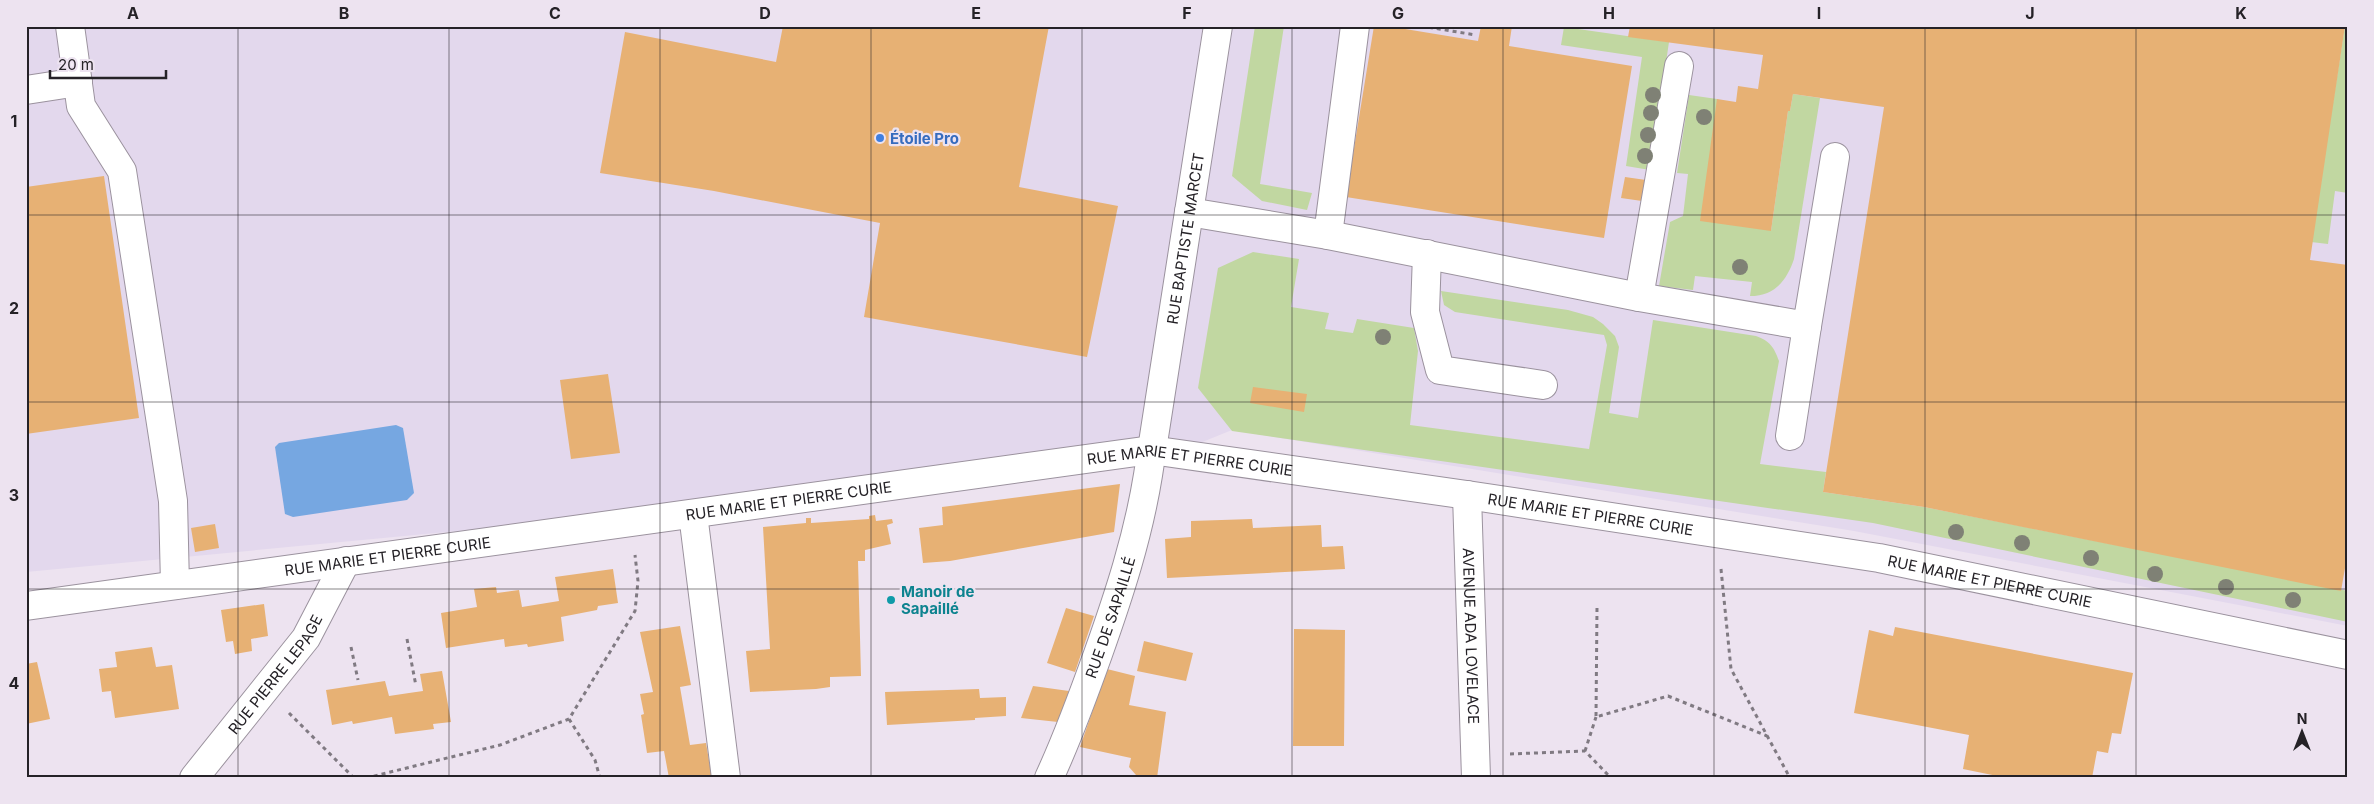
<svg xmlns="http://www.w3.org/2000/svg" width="2374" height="804" font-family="Inter,sans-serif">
<rect width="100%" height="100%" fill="#ede3f0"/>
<path fill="#e3d8ed" d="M26,26H2348V626L1854,531L1232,430L1143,466L26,572Z"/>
<path fill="#c1d7a1" d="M1255,26H1284L1260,184L1312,193L1307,210L1262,201L1232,176Z
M2345,26H2348V193L2335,191L2328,244L2311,242Z
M1564,27L1669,42L1650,170L1626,166L1642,57L1561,45Z
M1793,94L1820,98L1794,259C1787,280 1775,296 1750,296L1752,282L1695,276L1693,290L1659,286L1670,222L1683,216L1688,174L1677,173L1689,95L1717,99L1771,231L1788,111H1790Z
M1253,252L1299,259L1291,307L1329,313L1325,329L1353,333L1357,319L1414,328L1418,351L1410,425L1589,449L1607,345L1604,335L1455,312L1444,305L1441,291L1568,310L1593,317L1603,324L1615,336L1619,347L1609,413L1638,418L1653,320L1756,336C1770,341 1774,347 1779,361L1760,464L1826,472L1823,492L1924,507L2348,591V622L1873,523L1232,431L1198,388L1218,268Z"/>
<path fill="#76a7e1" d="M396,425L403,428L414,493L407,500L293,517L285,514L275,447L279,443Z"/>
<path fill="#e7b174" d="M783,26H1049L1019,187L1118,206L1087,357L864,317L880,223L714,191L600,173L625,32L776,62Z
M1374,26H1387L1478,41L1481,26H1512L1509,46L1632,66L1604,238L1346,197Z
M1630,26H2345L2310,260L2348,265V551L2341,591L1924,507L1823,492L1884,107L1793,94L1790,111H1788L1771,231L1700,221L1717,99L1736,102L1738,86L1758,89L1763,55L1628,37Z
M104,176L139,418L26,434V187Z
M1625,177L1646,180L1642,201L1621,198Z
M608,374L620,453L571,459L560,380Z
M1253,387L1307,394L1304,412L1250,403Z
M1120,484L1114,532L950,561L923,563L919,528L943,525L942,507Z
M875,515L876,521L892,519L893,523L887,525L891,544L865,550V561H858L861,676L830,677V687L816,689L750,692L746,651L770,649L763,527L806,523V518H811V523L869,519V516Z
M1252,519L1253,528L1321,525L1322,547L1343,546L1345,569L1167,578L1165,539L1191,537V521Z
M215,524L219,548L195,552L191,528Z
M613,569L618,603L598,606L597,610L561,617L564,641L528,647L527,644L505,647L504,639L446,648L441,613L477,607L474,589L496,587L497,593L519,590L522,607L559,601L555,577Z
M264,604L268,636L251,639L252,651L235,654L233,641L226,642L221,610Z
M1066,608L1094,616L1075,672L1047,663Z
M680,626L691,685L680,687L690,745L706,743L712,778H669L664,751L647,753L641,715L644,714L640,694L653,692L640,632Z
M1895,627L2133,673L2121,734L2112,733L2108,753L2097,751L2092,778H2007L1963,769L1969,735L1854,713L1869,630L1893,636Z
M1294,629L1345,630L1344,746H1293Z
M1144,641L1193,653L1186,681L1137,671Z
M152,647L156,667L172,665L179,709L115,718L111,691L102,692L99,669L117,667L115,652Z
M37,662L50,719L26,724V664Z
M1107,669L1135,676L1129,705L1166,712L1157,778H1141L1136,775L1129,767L1131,758L1080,747Z
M442,671L451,722L433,724L434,729L395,734L392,717L353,724L352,721L332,725L326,690L385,681L389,696L409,693L423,691L420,674Z
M1033,686L1069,691L1058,722L1021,718Z
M979,689L980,698L1006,697V716L975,718V720L887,725L885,692Z"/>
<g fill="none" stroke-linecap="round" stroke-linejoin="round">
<defs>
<g id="minor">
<path d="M70,26L81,106L122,171L173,501L175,585"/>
<path d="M26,90L78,82"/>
<path d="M1189,212L1328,235L1639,297L1679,66"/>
<path d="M1328,235L1355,26"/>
<path d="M1427,254L1425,312L1440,370L1543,385"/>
<path d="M1639,297L1807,326L1835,157"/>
<path d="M1790,436L1807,326"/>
<path id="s1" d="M1467,495L1476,778"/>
<path d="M693,514L726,778"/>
<path id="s2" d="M26,606L1151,450L1467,495L1879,558L2348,655"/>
<path id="s3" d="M194,778L306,638L346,561"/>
<path id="s4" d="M1049,778C1068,737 1083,696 1098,654C1119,595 1138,537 1148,475L1218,26"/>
</g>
</defs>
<use href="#minor" stroke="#9b929e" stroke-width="30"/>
<path stroke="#807a82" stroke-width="3" stroke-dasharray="4 4" stroke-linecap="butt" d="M1421,26L1476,35
M1721,569L1731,669L1790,778
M1597,608L1596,717L1668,696L1767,736
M407,639L416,686
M351,647L358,680
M289,713L354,778
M569,719L595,760L600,778
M1585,751L1596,717
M1510,754L1585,751L1611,778
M366,778L500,745L569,719L635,611L638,581L635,555"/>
<use href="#minor" stroke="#fff" stroke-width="28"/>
</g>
<g fill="#7f8175">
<circle cx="1653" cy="95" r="8"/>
<circle cx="1651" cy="113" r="8"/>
<circle cx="1704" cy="117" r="8"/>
<circle cx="1648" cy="135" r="8"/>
<circle cx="1645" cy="156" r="8"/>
<circle cx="1740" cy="267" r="8"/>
<circle cx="1383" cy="337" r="8"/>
<circle cx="1956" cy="532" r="8"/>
<circle cx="2022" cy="543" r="8"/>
<circle cx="2091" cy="558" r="8"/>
<circle cx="2155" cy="574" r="8"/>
<circle cx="2226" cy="587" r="8"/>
<circle cx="2293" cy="600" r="8"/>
</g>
<path fill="none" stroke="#252227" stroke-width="1" stroke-opacity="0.55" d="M238,26V778M449,26V778M660,26V778M871,26V778M1082,26V778M1292,26V778M1503,26V778M1714,26V778M1925,26V778M2136,26V778M26,215H2348M26,402H2348M26,589H2348"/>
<circle fill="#3f7fe0" stroke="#ede3f0" stroke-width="2" cx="880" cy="138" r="5"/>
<circle fill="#0f9aa8" stroke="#ede3f0" stroke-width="2" cx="891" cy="600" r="5"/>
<g text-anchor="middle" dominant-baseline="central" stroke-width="4.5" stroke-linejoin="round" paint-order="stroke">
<g font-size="15" font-weight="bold" fill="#366cbe" stroke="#ede3f0" text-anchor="start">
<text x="890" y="138">Étoile Pro</text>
</g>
<g font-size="15" fill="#252227" stroke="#ede3f0">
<text stroke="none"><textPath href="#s4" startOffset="559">RUE BAPTISTE MARCET</textPath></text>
<text stroke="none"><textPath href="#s2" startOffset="1175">RUE MARIE ET PIERRE CURIE</textPath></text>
<text stroke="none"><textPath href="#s2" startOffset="770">RUE MARIE ET PIERRE CURIE</textPath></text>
<text stroke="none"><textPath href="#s2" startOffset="1580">RUE MARIE ET PIERRE CURIE</textPath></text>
<text stroke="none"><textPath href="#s2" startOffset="365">RUE MARIE ET PIERRE CURIE</textPath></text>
<text stroke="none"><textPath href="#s2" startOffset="1985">RUE MARIE ET PIERRE CURIE</textPath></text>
<text stroke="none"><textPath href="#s4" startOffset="172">RUE DE SAPAILLÉ</textPath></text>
<text stroke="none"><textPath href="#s1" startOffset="141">AVENUE ADA LOVELACE</textPath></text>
<text stroke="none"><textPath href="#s3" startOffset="132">RUE PIERRE LEPAGE</textPath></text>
</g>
<g font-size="15" font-weight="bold" fill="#0d838f" stroke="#ede3f0" text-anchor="start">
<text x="901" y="591">Manoir de<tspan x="901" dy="17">Sapaillé</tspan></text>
</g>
</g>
<rect width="2374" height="804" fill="none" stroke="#ede3f0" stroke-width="55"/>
<g transform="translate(2302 732)" stroke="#ede3f0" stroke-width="4" paint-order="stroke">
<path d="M0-4L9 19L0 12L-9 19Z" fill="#252227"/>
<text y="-8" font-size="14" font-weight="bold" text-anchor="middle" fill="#252227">N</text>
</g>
<path d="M50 70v8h116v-8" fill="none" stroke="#252227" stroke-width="2.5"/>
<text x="58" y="70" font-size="15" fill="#252227" stroke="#ede3f0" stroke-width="4" paint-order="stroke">20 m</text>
<rect x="28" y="28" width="2318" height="748" fill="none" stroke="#252227" stroke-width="2"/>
<g font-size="16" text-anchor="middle" font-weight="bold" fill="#252227">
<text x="133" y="19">A</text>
<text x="344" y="19">B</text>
<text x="555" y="19">C</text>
<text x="765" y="19">D</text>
<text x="976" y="19">E</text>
<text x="1187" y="19">F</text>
<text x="1398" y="19">G</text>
<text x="1609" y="19">H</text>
<text x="1819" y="19">I</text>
<text x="2030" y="19">J</text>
<text x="2241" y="19">K</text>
<text x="14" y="127">1</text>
<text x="14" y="314">2</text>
<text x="14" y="501">3</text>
<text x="14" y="689">4</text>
</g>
</svg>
